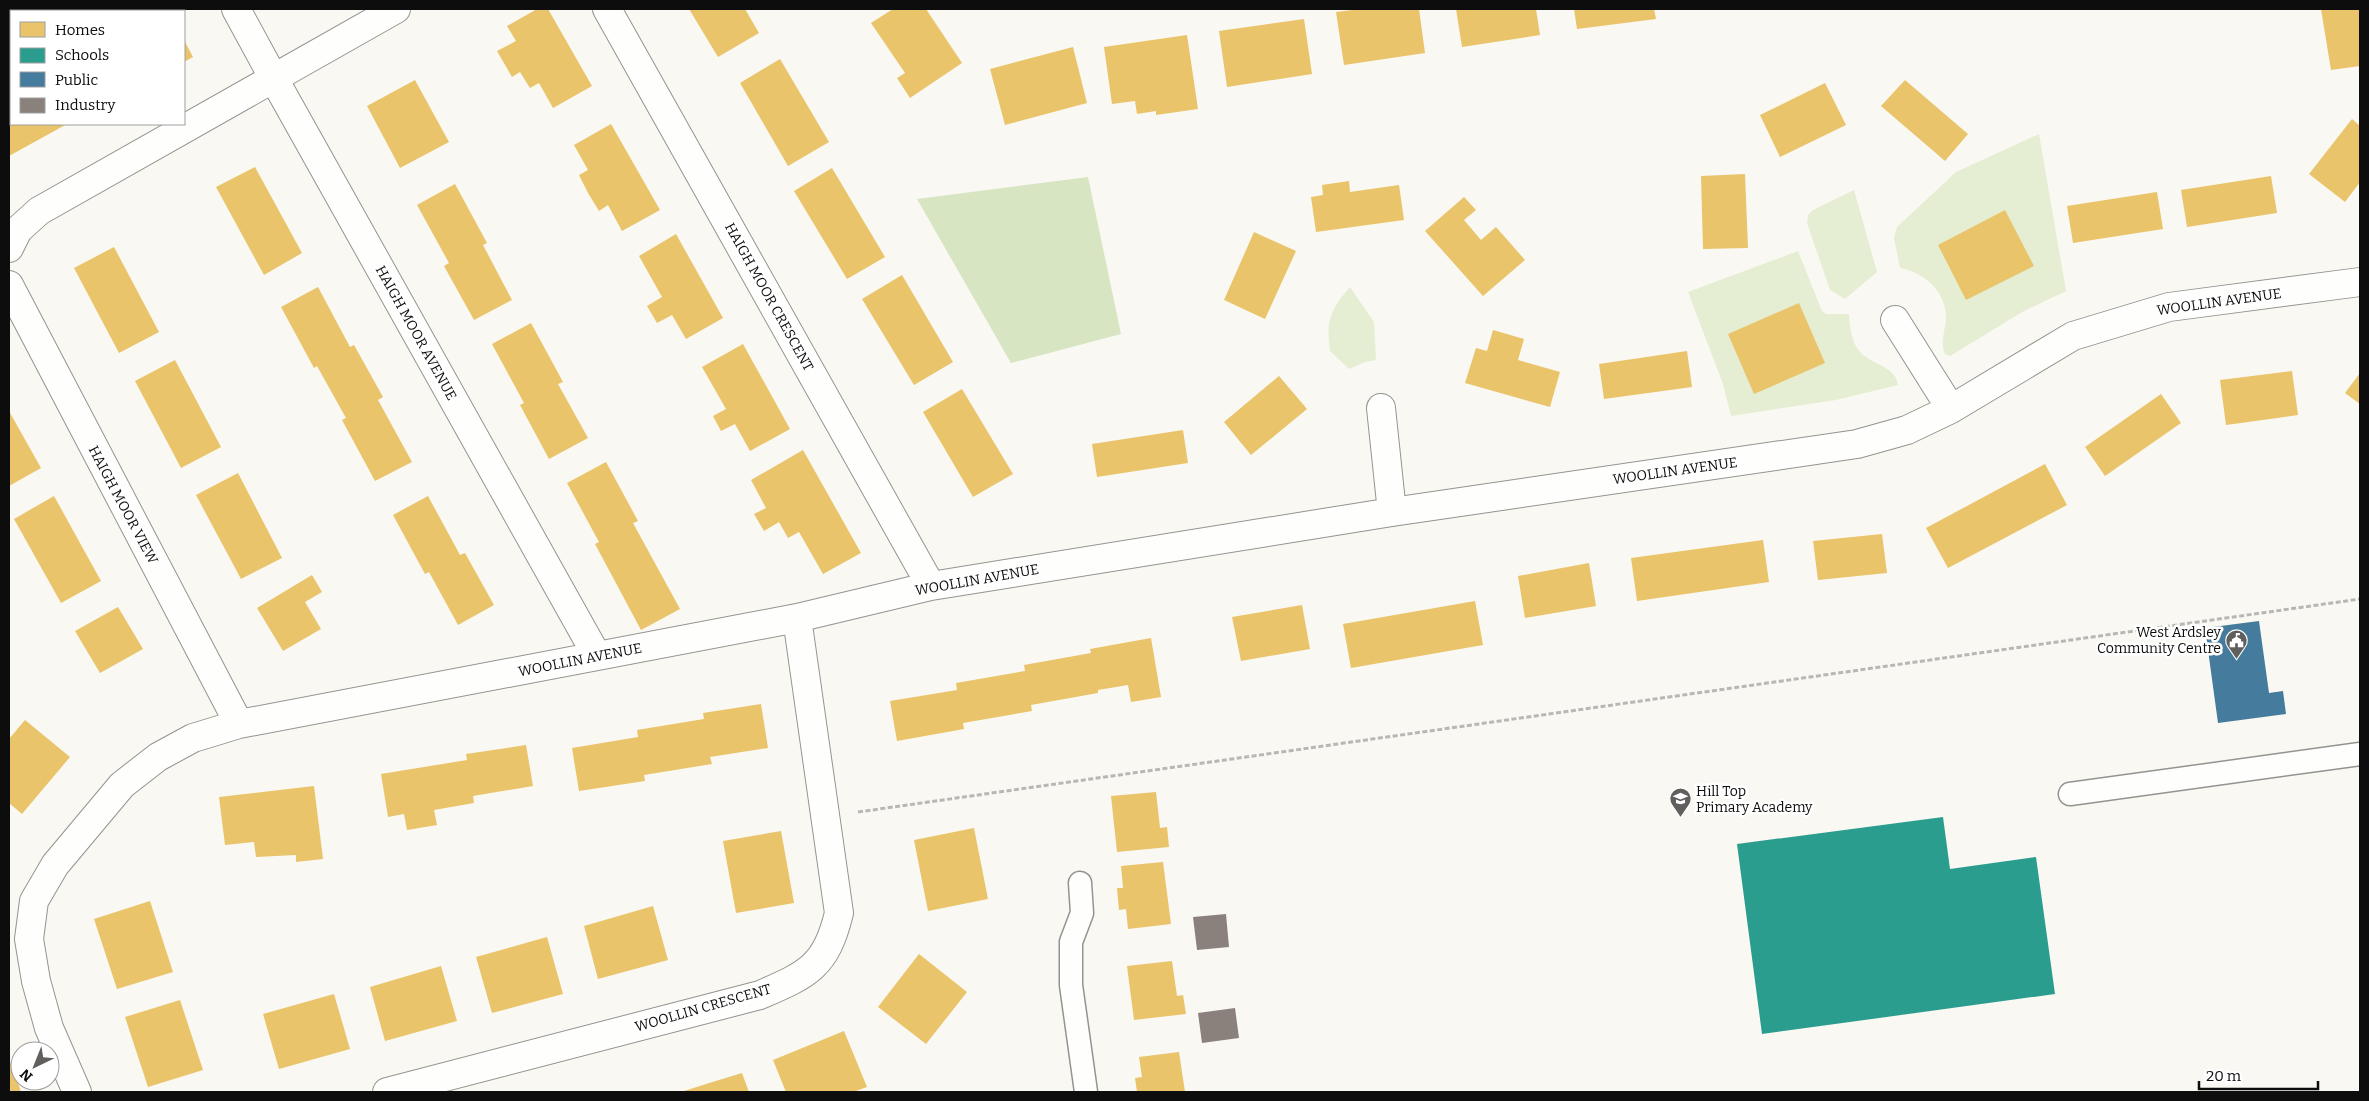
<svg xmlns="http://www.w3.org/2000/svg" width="2369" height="1101" font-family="Bitter,serif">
<rect width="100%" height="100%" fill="#faf8f2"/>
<path fill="#e5eed3" d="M2039,134L2066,291L2024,311L1950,356L1945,354C1940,344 1945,330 1946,319C1947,292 1924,272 1900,268L1894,238L1897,227L1956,172Z
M1854,190L1877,272L1845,299L1830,290L1807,223L1808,215L1813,210Z
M1798,251L1822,311L1826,314H1849C1850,327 1851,342 1860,352C1872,365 1896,366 1898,385L1836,400L1731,416L1723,384L1688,292Z
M1350,287L1374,322L1376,360L1365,362L1349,369L1330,351C1326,321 1330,310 1350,287Z"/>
<path fill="#d7e5c2" d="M1088,177L1121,334L1011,363L917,199Z"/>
<path fill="#e9c46a" d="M118,9H145L141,11H120Z
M537,9H548L592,86L553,108L539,83L530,88L520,72L512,77L497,51L516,41L507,26Z
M689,9H745L759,33L718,57Z
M893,9H926L962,63L910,98L897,78L905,73L871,23Z
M1360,9H1419L1425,53L1344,65L1336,12Z
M1456,9H1536L1540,35L1462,47Z
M1574,9H1654L1656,19L1577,29Z
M2321,9H2360V66L2331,70Z
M1304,19L1312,74L1227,87L1219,31Z
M1187,35L1198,109L1156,115V111L1137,114L1135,101L1112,104L1104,47Z
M184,40L193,57L184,62Z
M1073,47L1087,103L1005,125L990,69Z
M780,59L829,142L788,166L740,83Z
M415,80L449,142L400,168L367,106Z
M1905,80L1968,134L1945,161L1881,106Z
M1825,83L1846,125L1780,157L1760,115Z
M11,108V124H67L9,156V109Z
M2352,119L2360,126V182L2345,202L2309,174Z
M611,124L660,210L622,231L608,205L599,211L588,193L579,175L588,170L574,145Z
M255,167L302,253L264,275L216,187Z
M832,168L885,257L847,279L794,191Z
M1745,174L1748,248L1703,249L1701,176Z
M2271,176L2277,213L2187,227L2181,190Z
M1349,181L1350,192L1399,185L1404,220L1316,232L1311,197L1323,195L1322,185Z
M455,184L487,243L483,245L512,300L474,320L444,266L449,263L417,205Z
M2157,192L2163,229L2073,243L2067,206Z
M1464,197L1476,210L1464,220L1481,240L1496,227L1525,260L1483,296L1425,231Z
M2005,210L2034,266L1966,300L1938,245Z
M1254,232L1296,251L1265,319L1224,300Z
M676,234L723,318L686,339L672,315L657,323L647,306L662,297L639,256Z
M114,247L159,332L119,353L74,268Z
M902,275L953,362L914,385L862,299Z
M318,287L350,347L354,345L383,397L378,400L412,462L375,481L342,420L346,418L317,366L314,368L281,307Z
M1799,303L1825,363L1754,394L1728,334Z
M531,323L563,382L558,384L588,438L549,459L520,405L524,403L492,344Z
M1493,330L1524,339L1518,360L1560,372L1550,407L1465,383L1476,348L1487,351Z
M743,344L790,429L750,451L735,424L721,431L713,416L726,409L702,367Z
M1687,351L1692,387L1604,399L1599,364Z
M175,360L221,447L181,468L135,381Z
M2292,371L2298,415L2226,425L2220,380Z
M2360,373V404L2345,393Z
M1279,376L1307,409L1251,455L1224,422Z
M962,389L1013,474L973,497L923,412Z
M2161,394L2181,423L2105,476L2085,447Z
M9,411L41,468L9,486Z
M1183,430L1188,463L1097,477L1092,444Z
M803,450L861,553L823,574L799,532L788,538L779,522L764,531L754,514L766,508L751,480Z
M606,462L638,521L633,523L680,609L641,630L595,544L599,542L567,483Z
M2045,464L2067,505L1948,568L1926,528Z
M238,473L282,558L241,579L196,495Z
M54,496L101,581L61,603L14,519Z
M428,496L460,555L465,553L494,605L458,625L429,572L425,574L393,515Z
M1882,534L1887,573L1818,580L1813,541Z
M1763,540L1769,582L1637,601L1631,558Z
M1589,563L1596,606L1525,618L1518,576Z
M312,575L322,592L305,602L321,629L283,651L257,608Z
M1475,601L1483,645L1351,668L1343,624Z
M1302,605L1310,649L1241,661L1232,617Z
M118,607L143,649L100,673L75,631Z
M1151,638L1161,697L1131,702L1128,685L1098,690V693L1031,705L1032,711L963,723L964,729L897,741L890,701L957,690L956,683L1025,671L1024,665L1091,653L1090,649Z
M761,704L768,748L710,757L712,764L644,775L645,781L579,791L572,748L638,737L637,730L704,719L703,713Z
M25,720L70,757L22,814L9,803V739Z
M526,745L533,786L473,796L474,803L434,810L437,825L407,830L404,814L388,817L381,774L467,760L466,754Z
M314,786L323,859L296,862V855L256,857L254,842L225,845L219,797Z
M1156,792L1160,828L1167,827L1169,847L1117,852L1111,796Z
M974,828L988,899L928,911L914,840Z
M781,831L794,903L736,913L723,841Z
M1163,862L1171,924L1128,929L1126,909L1119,910L1117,888H1123L1121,866Z
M150,901L173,972L117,989L94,919Z
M653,906L668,960L598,979L584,926Z
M547,937L563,994L492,1013L476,957Z
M919,954L967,992L926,1044L878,1007Z
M1172,961L1177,996L1183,995L1186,1014L1134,1020L1127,966Z
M441,966L457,1021L385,1041L370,987Z
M334,994L350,1049L279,1069L263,1014Z
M180,1000L203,1070L148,1087L125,1017Z
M844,1031L867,1087L853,1092H786L773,1060Z
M1179,1052L1185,1092H1137L1135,1078L1142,1077L1139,1057Z
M9,1059L19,1086L21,1092H9Z
M742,1073L749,1092H681L706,1084Z"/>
<path fill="#2a9d8f" d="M1943,817L1950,869L2036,857L2055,994L1762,1034L1737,844Z"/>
<path fill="#457b9d" d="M2259,621L2269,693L2283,691L2286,714L2218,723L2205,628Z"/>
<path fill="#8a817c" d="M1226,914L1229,947L1197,950L1193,917Z
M1235,1008L1239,1038L1202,1043L1198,1013Z"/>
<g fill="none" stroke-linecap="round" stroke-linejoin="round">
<defs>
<path id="service" d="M2070,794L2360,754
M1080,883L1082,913L1071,942V985L1086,1092"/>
<path id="minor" d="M236,9L274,79L597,656
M607,9L931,586
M9,248L18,230L39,211L396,9
M9,285L239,724
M1895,320L1951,409
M1381,408L1392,512
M77,1092L49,1028L36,981L29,939L34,901L55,865L122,785L158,757L193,738L239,724L797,618L931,586L1392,512L1857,444L1907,430L1951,409L2073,336L2169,307L2360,282
M387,1092L760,995C809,974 826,966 839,913L797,618"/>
</defs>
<use href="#service" stroke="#949390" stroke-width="25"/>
<use href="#minor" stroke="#949390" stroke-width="30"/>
<path stroke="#b8b7b6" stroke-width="3" stroke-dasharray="5 2.5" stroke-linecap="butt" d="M858,812L2360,599"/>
<use href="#service" stroke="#fefefd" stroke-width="22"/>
<use href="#minor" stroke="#fefefd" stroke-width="28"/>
</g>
<defs>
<symbol id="civic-pin" viewBox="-11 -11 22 30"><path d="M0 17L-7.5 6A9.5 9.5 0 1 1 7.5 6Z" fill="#605f5d" stroke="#fff"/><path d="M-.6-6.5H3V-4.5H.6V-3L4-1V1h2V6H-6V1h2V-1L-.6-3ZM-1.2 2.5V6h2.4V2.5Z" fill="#fff"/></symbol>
<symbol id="school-pin" viewBox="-11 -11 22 30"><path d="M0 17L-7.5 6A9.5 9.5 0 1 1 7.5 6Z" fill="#605f5d" stroke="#fff"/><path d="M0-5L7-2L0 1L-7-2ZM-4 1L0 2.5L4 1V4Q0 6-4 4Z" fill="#fff"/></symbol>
</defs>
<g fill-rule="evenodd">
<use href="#civic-pin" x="2224" y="628" width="25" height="34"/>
<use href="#school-pin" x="1668" y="786" width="25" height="34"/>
</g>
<g text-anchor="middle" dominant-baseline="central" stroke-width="5" stroke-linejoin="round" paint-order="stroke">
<g font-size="14" fill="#0d0d0d" stroke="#fff">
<text transform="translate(769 297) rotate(61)">HAIGH MOOR CRESCENT</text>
<text transform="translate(2219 302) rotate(-8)">WOOLLIN AVENUE</text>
<text transform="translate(416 333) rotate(61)">HAIGH MOOR AVENUE</text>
<text transform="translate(1675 471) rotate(-8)">WOOLLIN AVENUE</text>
<text transform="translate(123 505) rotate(62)">HAIGH MOOR VIEW</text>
<text transform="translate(977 580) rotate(-10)">WOOLLIN AVENUE</text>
<text transform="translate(580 660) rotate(-11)">WOOLLIN AVENUE</text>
<text transform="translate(703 1008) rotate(-16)">WOOLLIN CRESCENT</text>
</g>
<g font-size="14" fill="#0d0d0d" stroke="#fff" text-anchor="end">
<text x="2221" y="632">West Ardsley<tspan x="2221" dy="16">Community Centre</tspan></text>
<text x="1696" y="791" text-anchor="start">Hill Top<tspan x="1696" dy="16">Primary Academy</tspan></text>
</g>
</g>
<rect width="2369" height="1101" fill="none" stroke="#0d0d0d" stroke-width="20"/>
<rect x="10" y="10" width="175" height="115" fill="#ffffff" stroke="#9e9e9e"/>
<rect x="20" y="22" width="25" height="15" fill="#e9c46a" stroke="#9e9e9e"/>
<text x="55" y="35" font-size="15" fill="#0d0d0d">Homes</text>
<rect x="20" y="48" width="25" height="15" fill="#2a9d8f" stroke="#9e9e9e"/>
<text x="55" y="60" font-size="15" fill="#0d0d0d">Schools</text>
<rect x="20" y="72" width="25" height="15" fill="#457b9d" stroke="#9e9e9e"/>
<text x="55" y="85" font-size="15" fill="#0d0d0d">Public</text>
<rect x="20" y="98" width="25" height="15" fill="#8a817c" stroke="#9e9e9e"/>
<text x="55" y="110" font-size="15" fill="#0d0d0d">Industry</text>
<g transform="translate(35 1066) rotate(223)"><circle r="24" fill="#ffffff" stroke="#9e9e9e"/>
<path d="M0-4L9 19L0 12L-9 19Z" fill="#605f5d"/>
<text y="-8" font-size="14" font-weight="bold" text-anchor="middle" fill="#0d0d0d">N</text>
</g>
<path d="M2199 1081v8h119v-8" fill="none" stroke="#0d0d0d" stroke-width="2.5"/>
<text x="2206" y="1081" font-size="15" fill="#0d0d0d" stroke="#ffffff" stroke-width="4" paint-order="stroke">20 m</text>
</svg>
